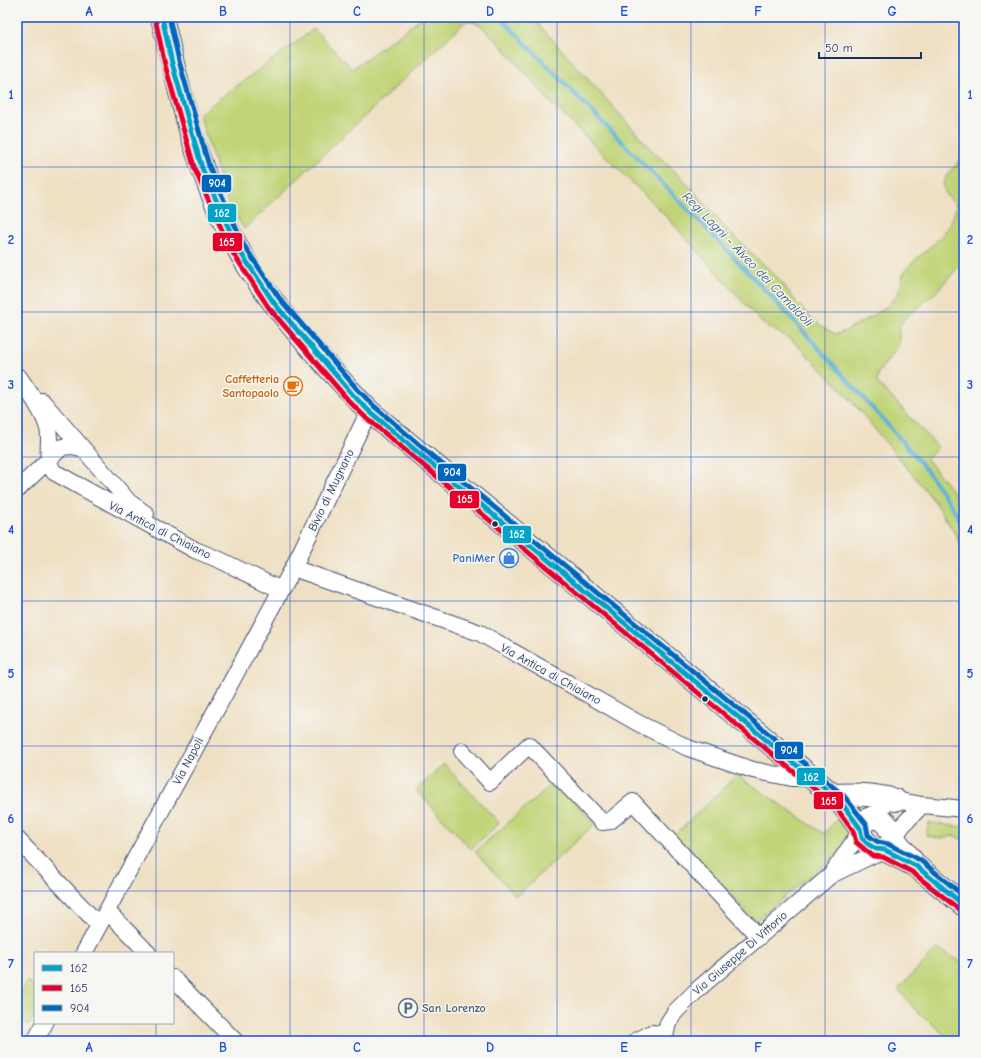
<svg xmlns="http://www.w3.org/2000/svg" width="981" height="1058" font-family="'Comic Neue',sans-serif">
<rect width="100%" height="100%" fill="#f6f6f2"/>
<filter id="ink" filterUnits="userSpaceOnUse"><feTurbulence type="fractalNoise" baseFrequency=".025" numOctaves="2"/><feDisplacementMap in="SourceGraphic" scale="8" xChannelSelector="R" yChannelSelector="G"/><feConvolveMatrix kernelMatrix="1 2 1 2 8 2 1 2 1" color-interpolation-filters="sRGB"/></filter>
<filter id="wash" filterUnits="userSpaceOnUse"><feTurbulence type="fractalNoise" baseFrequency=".012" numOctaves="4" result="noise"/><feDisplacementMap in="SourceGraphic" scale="16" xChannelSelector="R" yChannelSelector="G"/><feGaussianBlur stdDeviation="0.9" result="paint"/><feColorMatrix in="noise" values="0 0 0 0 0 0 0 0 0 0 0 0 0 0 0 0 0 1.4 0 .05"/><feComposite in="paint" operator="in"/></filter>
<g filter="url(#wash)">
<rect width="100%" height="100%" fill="#efe0c3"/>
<path fill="#c1d477" stroke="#6e826a" d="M421,17H532L651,149L684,180L728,231L781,281L797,303L812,319L826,329L836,334L843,332C860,322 888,311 898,293C903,284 900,274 909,266C928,247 952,234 956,205C932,183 947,176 964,156V261L935,293L904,319L899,327V345L878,373L877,382L938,447L927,459L964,506V551L957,537L936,503L844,392L793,341L762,323L665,215L552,104L500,44L481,26L473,22L466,21L244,229L227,201L199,114L314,29L352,69L412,25Z
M444,764L499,823L471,849L416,790Z
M737,775L824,834L837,819L853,833L837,854L755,921L675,835Z
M555,781L595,824L516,896L475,852Z
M929,823L964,827V840L952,836L940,839L926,835Z
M937,949L964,963V1041H952L915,1009L898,989Z
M27,981L35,986V1014L29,1025L17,1018V1000Z"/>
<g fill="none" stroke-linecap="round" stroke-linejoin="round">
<path stroke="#5bb1d8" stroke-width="4" d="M500,17C611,132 725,244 832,363C878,416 931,465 964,528"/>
</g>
</g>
<g filter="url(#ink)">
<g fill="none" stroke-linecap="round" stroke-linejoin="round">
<defs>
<path id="minor" d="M19,377C29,392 41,408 47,425C53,441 43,458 54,472L195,550L220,560L281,590
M42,401L129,502L146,514
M17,490L62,447L72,446L81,448
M293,568L480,633L638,723L688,748L753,770L792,778H802L806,774
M462,751L490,782L529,745L602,822L610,821L633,802L759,937
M885,804L895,800L922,805L964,809
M894,838L902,826L922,805
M17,839L99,925
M831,875L860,832
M107,911L148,953
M84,953L293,568L369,411
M173,978L235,1041
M35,1041L45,1023
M636,1041L652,1033L664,1035L660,1041
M664,1041L668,1023L675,1012L697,990L831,875L881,851"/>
<path id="secondary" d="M162,17C180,95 198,176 237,247C261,291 295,330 328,367C342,382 355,397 369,411L840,801L860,828
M832,795C854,794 874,794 895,800
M916,866C910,857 900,848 894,838C888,827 888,821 874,817L866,820L860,828L862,838L868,844L876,849L885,850L916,866L964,905"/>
</defs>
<use href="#minor" stroke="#3b4a6d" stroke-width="18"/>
<use href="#secondary" stroke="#3b4a6d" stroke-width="24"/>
<use href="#minor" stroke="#fff" stroke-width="16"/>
<use href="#secondary" stroke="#fff" stroke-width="22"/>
<defs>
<path id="bus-1" d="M162,17L172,63L202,168L237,247L274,303L353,395L369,411L427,460L840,801L860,828L862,838L868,844L876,849L885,850L916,866L964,905"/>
<path id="bus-2" d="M155,18L165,65L195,170L231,250L269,308L348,400L364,416L423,465L835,806L853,831L856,842L864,849L873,856L883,857L912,872L960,910"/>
<path id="bus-3" d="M169,17L179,61L209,166L243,244L280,299L358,390L374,406L431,455L844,796L866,824L868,835L872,838L878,842L888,844L920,860L964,896"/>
</defs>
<use href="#bus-1" stroke="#f6f6f2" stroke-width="8"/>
<use href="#bus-2" stroke="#f6f6f2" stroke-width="8"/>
<use href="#bus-3" stroke="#f6f6f2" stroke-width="8"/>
<use href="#bus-1" stroke="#01a3c8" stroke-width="5"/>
<use href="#bus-2" stroke="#e4002b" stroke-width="5"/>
<use href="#bus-3" stroke="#0065bd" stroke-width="5"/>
</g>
</g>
<path fill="none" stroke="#1d4ed8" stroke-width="1" stroke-opacity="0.55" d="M156,17V953M290,17V1041M424,17V1041M557,17V1041M691,17V1041M825,17V1041M17,167H964M17,312H964M17,457H964M17,601H964M17,746H964M17,891H964M156,1023V1041"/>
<defs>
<symbol id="cafe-ring" viewBox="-11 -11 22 22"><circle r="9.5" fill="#f6f6f2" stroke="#e8710a" stroke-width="1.5"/><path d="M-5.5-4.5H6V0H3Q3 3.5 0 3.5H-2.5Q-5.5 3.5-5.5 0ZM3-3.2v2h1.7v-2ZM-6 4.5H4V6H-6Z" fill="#e8710a"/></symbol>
<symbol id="shop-ring" viewBox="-11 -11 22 22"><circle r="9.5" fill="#f6f6f2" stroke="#3f7fe0" stroke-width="1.5"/><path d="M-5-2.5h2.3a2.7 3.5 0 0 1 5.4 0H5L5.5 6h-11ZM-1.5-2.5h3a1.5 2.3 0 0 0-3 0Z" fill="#3f7fe0"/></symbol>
<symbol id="parking-ring" viewBox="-11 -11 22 22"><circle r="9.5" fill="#f6f6f2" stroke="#5c6f8a" stroke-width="1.5"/><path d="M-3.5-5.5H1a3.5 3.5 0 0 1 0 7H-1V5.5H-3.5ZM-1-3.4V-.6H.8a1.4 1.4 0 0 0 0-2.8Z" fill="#5c6f8a"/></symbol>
</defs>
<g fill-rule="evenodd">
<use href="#cafe-ring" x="282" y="375" width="22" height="22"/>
<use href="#shop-ring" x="498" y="547" width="22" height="22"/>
<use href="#parking-ring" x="397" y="997" width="22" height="22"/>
</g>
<g fill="#1b2f5e" stroke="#f6f6f2" stroke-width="1.5">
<circle cx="495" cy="524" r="3.5"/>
<circle cx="705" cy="699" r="3.5"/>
</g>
<g text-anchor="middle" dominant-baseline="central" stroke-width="3" stroke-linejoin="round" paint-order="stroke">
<g font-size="12" font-weight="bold" fill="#c56008" stroke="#f6f6f2" text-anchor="end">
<text x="279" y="379">Caffetteria<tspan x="279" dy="14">Santopaolo</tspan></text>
</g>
<g font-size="12" fill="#1b2f5e" stroke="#f6f6f2">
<text transform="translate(331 490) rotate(-64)">Bivio di Mugnano</text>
<text transform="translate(160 530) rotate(27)">Via Antica di Chiaiano</text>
<text transform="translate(551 674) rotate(29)">Via Antica di Chiaiano</text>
<text transform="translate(188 761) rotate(-62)">Via Napoli</text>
<text transform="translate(740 953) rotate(-41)">Via Giuseppe Di Vittorio</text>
</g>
<g font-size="12" font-weight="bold" fill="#366cbe" stroke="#f6f6f2" text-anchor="end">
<text x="495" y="558">PaniMer</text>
</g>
<g font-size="12" font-weight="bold" fill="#4e5e75" stroke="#f6f6f2" text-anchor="start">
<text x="422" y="1008">San Lorenzo</text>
</g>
<g font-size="13" font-style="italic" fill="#2e5683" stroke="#f6f6f2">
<text transform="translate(748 259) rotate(46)">Regi Lagni - Alveo dei Camaldoli</text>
</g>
</g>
<g stroke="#f6f6f2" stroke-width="1.5">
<rect x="201" y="174" width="31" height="19" rx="4" fill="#0065bd"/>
<rect x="207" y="203" width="30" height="20" rx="4" fill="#01a3c8"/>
<rect x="212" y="232" width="31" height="20" rx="4" fill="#e4002b"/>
<rect x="437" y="463" width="30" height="19" rx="4" fill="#0065bd"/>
<rect x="449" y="490" width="31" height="19" rx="4" fill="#e4002b"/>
<rect x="502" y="525" width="30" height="19" rx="4" fill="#01a3c8"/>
<rect x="774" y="741" width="30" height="19" rx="4" fill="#0065bd"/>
<rect x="796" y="767" width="30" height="19" rx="4" fill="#01a3c8"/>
<rect x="813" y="791" width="31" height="19" rx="4" fill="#e4002b"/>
</g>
<g font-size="11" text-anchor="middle" font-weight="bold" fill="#fff">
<text x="217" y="187">904</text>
<text x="222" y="217">162</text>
<text x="227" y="246">165</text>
<text x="452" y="476">904</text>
<text x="465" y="503">165</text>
<text x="517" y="538">162</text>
<text x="789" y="754">904</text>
<text x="811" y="781">162</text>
<text x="829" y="805">165</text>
</g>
<rect width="981" height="1058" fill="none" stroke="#f6f6f2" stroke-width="44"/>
<rect x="34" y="952" width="140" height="72" fill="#f6f6f2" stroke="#9ea6b7"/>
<rect x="42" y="965" width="20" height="6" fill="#01a3c8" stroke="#9ea6b7"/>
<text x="70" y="972" font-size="12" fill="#1b2f5e">162</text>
<rect x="42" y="985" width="20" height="6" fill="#e4002b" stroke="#9ea6b7"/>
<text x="70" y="992" font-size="12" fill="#1b2f5e">165</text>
<rect x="42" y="1005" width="20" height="6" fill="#0065bd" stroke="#9ea6b7"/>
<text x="70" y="1012" font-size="12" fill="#1b2f5e">904</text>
<path d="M819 52v6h102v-6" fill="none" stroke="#1b2f5e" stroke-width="2"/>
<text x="825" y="52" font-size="12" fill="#1b2f5e" stroke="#f6f6f2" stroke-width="3" paint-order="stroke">50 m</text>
<rect x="22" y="22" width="937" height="1014" fill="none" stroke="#1d4ed8" stroke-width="1.5"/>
<g font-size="13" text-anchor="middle" font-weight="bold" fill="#1d4ed8">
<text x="89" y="16">A</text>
<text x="223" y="16">B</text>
<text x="357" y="16">C</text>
<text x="490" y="16">D</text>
<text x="624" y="16">E</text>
<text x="758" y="16">F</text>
<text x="892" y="16">G</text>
<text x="11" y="99">1</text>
<text x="970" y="99">1</text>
<text x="11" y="244">2</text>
<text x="970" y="244">2</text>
<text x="11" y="389">3</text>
<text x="970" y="389">3</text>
<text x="11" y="534">4</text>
<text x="970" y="534">4</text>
<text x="11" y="678">5</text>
<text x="970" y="678">5</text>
<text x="11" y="823">6</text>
<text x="970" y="823">6</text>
<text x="11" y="968">7</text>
<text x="970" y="968">7</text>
<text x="89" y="1052">A</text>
<text x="223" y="1052">B</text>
<text x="357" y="1052">C</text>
<text x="490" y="1052">D</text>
<text x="624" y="1052">E</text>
<text x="758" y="1052">F</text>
<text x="892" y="1052">G</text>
</g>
</svg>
